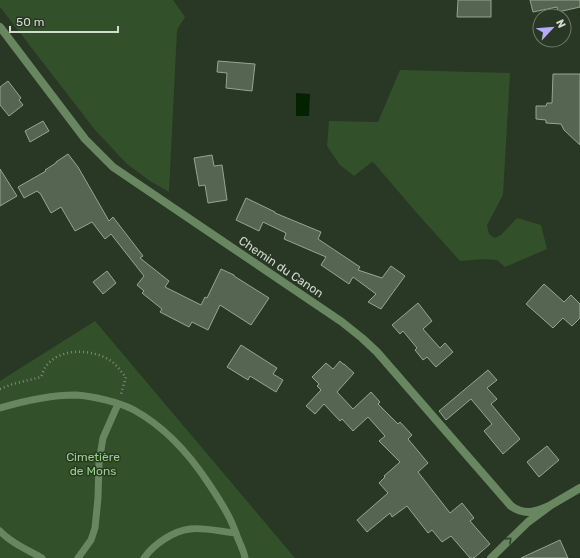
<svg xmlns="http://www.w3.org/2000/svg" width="580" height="558" font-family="Rubik,sans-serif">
<rect width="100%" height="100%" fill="#293725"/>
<path fill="#32512a" d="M0,0H173L185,17L177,30L169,192L150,181L127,164L95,130L0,7Z
M400,70L510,73L503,195L487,225L489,234L495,238L501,235L517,218L541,225L547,249L505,267L497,260L483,259L460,261L415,211L374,163L372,162L354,176L340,165L327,146L329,121L378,122Z
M95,321L295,558H0V381Z"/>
<path fill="#052200" d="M296,93L310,94L309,116H296Z"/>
<path fill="#556551" stroke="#94a690" d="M458,0H491V17H457Z
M530,0H580V7L558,12L557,7L533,12Z
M218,61L255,64L252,91L226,88L227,73L217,72Z
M553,74H580V145L564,130L561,124L546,123V120L536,119V106H546L547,103H552Z
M8,81L21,98L19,100L23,105L9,116L0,105V87Z
M43,121L49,131L30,142L25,131Z
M68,154L78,167L109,221L113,217L143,256L140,258L169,281L165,287L201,305L205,297L207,298L221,269L234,275V276L269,298L251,325L220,305L208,330L192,322L189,327L160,312L162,309L142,293L144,291L137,285L144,276L111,234L105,239L92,222L75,231L61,207L51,213L40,193H39L37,191L24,198L18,187L46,171L45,170L56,163V162Z
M212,155L214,166L222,165L227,200L208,203L205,185L199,186L194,158Z
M0,169L17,196L0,206Z
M246,198L275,212V213L321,232L318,239L360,267L358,270L382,278L391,266L405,276L381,309L368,302L376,294L353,277L349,284L321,265L326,257L284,239L286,233L263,222L259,231L236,220Z
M107,271L116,283L103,294L93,282Z
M544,284L564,302L571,295L580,304V318L572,326L563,318L553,328L526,304Z
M418,303L432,321L423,329L440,348L445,343L453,352L436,367L427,357L423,360L415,350L417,348L403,331L400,334L392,325Z
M241,345L277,368L273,374L283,380L276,392L250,376L248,380L227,367Z
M340,361L343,364H344L354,373L337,392L353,409L371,392L380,402L378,404L398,424L400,422L412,435L408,439L428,463L418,472L450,513L462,503L474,518L470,521L490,544L474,558H470L451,536L442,542L432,530L428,533L407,506L392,517L390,513L367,532L357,520L388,493L379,483L385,477L384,476L400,462L379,441L385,436L368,417L353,431L342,419L340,421L324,404L315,414L306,406L321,390L317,386L319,384L312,377L326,363L333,369Z
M488,370L497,380L487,388L497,399L491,404L520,439L503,454L484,431L492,424L471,399L446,420L439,411Z
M547,446L559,460L539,477L527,462Z
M560,540L568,558H521Z"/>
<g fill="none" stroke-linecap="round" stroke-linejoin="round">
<path stroke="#7f8a7c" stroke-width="2.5" stroke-dasharray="1 3" stroke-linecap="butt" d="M0,389L13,384L41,377C43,373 44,368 47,365C62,347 93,349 111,361C117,365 121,372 126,377L121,394"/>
<path stroke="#688760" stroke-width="7" d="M0,408C24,401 50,395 75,395C92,396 119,402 134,410C165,427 190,455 209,484C217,496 225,508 231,521C234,527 236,534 239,541C241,546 244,552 245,558
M0,531C11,543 28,550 42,558
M78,558L91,540L95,528L98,498L99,462L103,438L118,404
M144,558C154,544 173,531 190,529C203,527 223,532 236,533"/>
<path stroke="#688760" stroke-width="8" d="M0,27L85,139L113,167L342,322L362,338L377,352L511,506C525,516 536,512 551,505
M491,558L528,522L551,505L580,488"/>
</g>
<defs><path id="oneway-chevron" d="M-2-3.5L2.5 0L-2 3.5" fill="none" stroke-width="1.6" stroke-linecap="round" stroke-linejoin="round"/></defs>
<use stroke="#32432e" href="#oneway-chevron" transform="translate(509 540) rotate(-44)"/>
<g text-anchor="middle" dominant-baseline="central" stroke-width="3" stroke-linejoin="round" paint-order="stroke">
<g font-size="12" fill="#d2dbd0" stroke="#293725">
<text transform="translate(281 267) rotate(34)">Chemin du Canon</text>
</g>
<g font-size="12" fill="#97d387" stroke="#293725">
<text x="93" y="457">Cimetière<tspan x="93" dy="14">de Mons</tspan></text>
</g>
</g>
<g transform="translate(552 28) rotate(64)"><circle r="19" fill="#293725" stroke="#6d7969"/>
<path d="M0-3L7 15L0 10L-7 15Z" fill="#b5acf8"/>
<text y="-6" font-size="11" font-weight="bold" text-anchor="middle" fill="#d2dbd0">N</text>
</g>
<path d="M10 26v6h108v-6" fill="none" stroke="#d2dbd0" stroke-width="2"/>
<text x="16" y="26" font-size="12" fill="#d2dbd0" stroke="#293725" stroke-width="3" paint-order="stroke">50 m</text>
</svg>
